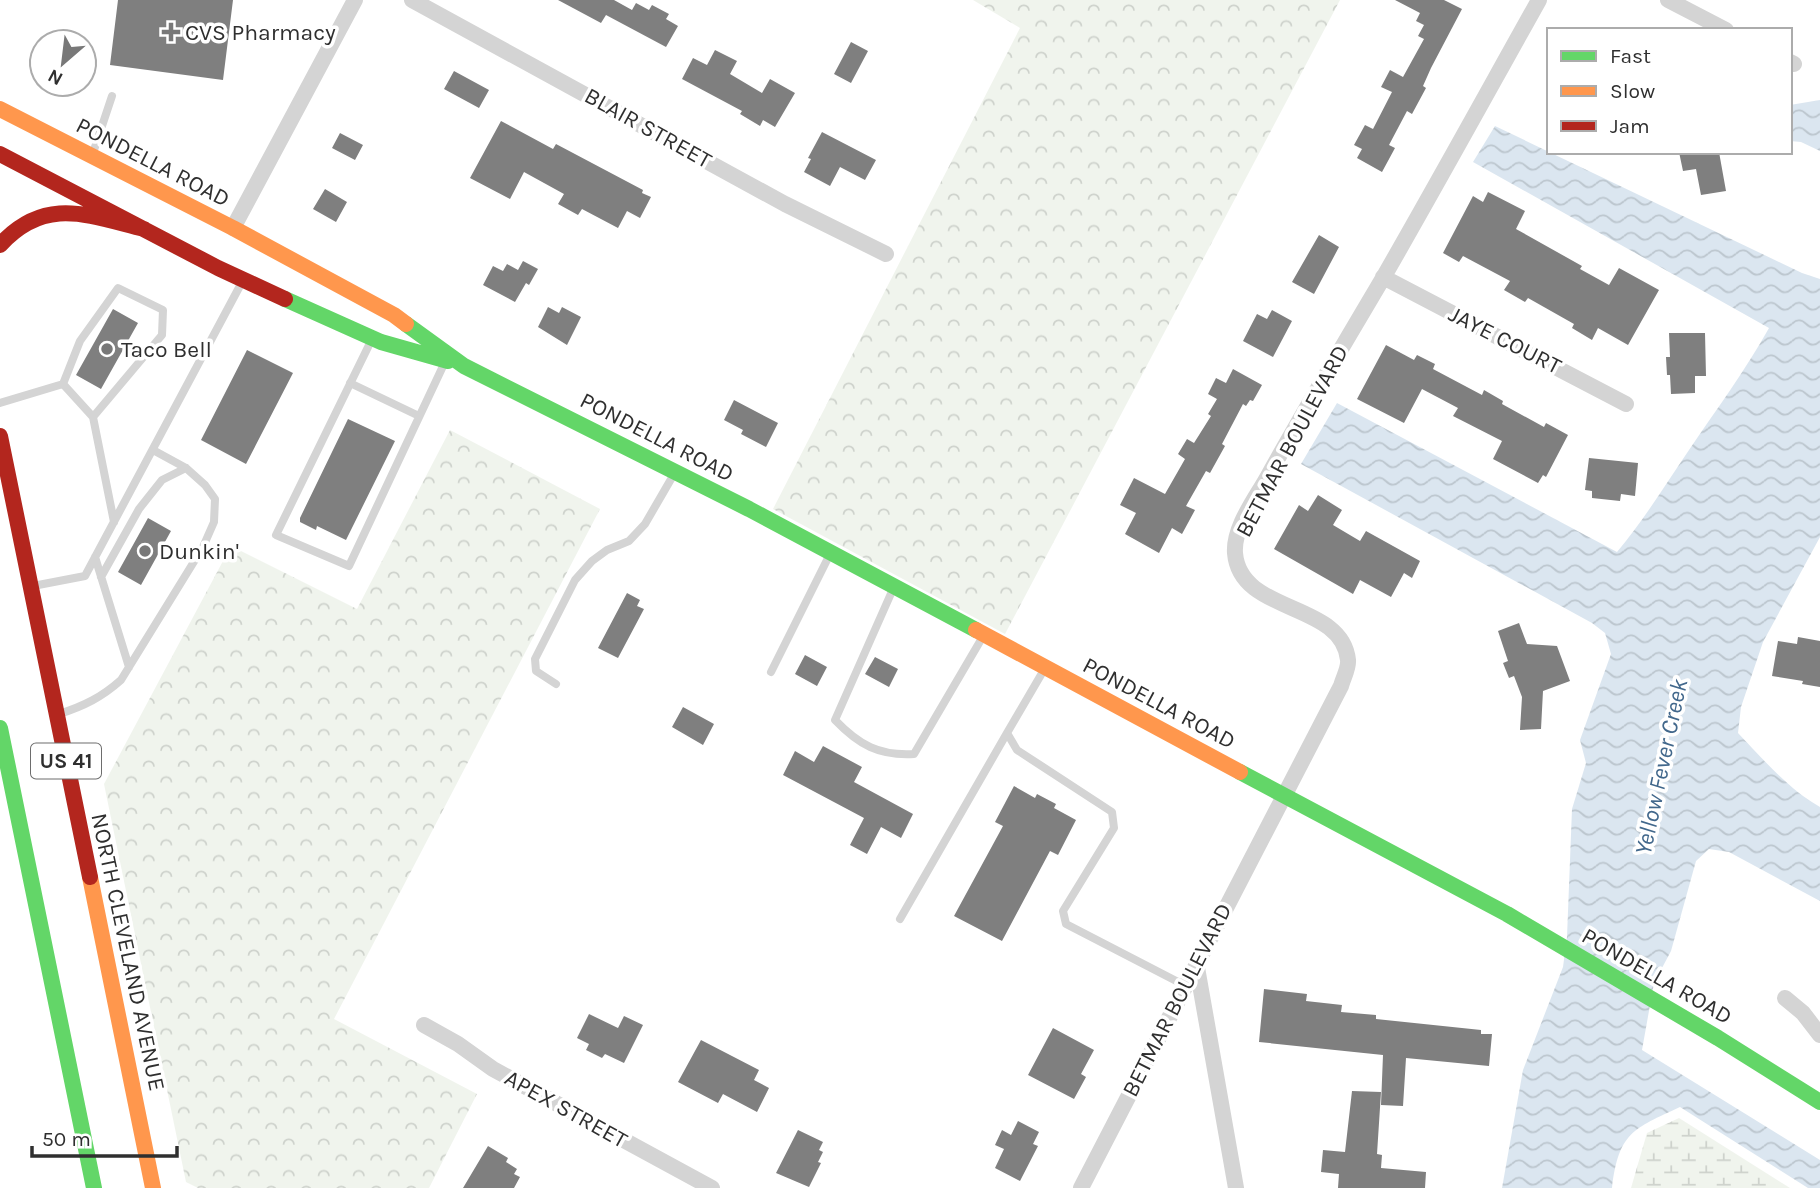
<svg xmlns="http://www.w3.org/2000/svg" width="1820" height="1188" font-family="Karla,sans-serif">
<defs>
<pattern id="forest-crowns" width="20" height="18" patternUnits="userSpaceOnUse" patternTransform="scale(1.75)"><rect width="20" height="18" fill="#f0f4ed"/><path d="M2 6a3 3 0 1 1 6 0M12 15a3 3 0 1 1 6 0" fill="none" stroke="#ced2cc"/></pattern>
<pattern id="wetland-marsh" width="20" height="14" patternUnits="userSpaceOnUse" patternTransform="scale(1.75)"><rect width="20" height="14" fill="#f0f4ed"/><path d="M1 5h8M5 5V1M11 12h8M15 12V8" fill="none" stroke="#ced2cc"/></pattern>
<pattern id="water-waves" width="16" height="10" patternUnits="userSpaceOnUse" patternTransform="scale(1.75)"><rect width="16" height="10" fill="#dbe6f0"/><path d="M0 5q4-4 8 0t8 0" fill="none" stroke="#bcc6ce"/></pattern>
</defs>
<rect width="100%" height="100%" fill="#fff"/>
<path fill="url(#forest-crowns)" d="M973,0H1340L1005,634L773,509L1020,28Z
M450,430L600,509L334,1019L477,1094L429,1188H198L186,1182L104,784L231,546L357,609Z"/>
<path fill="url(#wetland-marsh)" d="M1679,1118L1790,1188H1631L1647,1133Z"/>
<path fill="url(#water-waves)" d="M1820,100V151L1801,142L1790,141V105Z
M1495,126L1802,273L1820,279V537L1763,642L1741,707L1738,733C1763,759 1788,789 1820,807V901L1729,852L1709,849L1696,861L1671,951L1654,983L1642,1050L1820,1160V1188H1808L1680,1107C1633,1129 1619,1132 1612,1188H1502L1523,1070L1563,967L1567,937L1572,809L1586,763L1580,740L1611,654L1605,633L1592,623L1301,464L1337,403L1617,552C1644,520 1665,485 1689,450C1716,410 1745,371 1769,328L1473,162Z"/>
<path fill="#7f7f7f" d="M118,0H233L223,80L110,65Z
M558,0H614L632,10L636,3L649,10L652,5L669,14L666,19L678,26L666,47L606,15L601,23Z
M1395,0H1444L1462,9L1431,68L1423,86L1426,88L1412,114L1407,111L1389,145L1395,148L1382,172L1357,158L1362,149L1354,145L1365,125L1373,129L1392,92L1381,87L1390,70L1403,77L1424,39L1418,36L1424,25L1416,21L1420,13Z
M851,42L868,51L851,83L834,74Z
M715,50L737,61L730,74L762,93L770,79L795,93L775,127L763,120L760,126L740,114L742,111L682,79L693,58L707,65Z
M454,71L489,90L479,108L444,89Z
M501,121L553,149L556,144L643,190L642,193L651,197L640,218L627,211L618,228L582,209L578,215L558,204L564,194L524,172L510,199L470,178Z
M822,132L876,160L865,180L840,167L830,186L804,172L811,159L808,158Z
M340,133L363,145L355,160L332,148Z
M1679,152H1719L1726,191L1701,195L1696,169L1683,171Z
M325,189L347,202L336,222L313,209Z
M1488,192L1525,211L1516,229L1582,266L1580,269L1609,285L1619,268L1659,290L1628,345L1598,328L1592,340L1572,328L1574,324L1528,298L1525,302L1504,290L1510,281L1463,256L1459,262L1443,253L1473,196L1483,202Z
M1319,235L1339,247L1314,294L1292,282Z
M523,261L538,269L529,285L526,283L515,302L483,285L493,266L503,271L507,264L518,270Z
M548,307L559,313L562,307L581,317L567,345L538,327Z
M113,309L138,323L101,389L76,375Z
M1272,310L1292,321L1273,357L1243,341L1257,314L1267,319Z
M1669,333H1705L1706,376H1695V393L1671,394L1670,375H1667L1666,357H1670Z
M1386,345L1414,360L1417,355L1435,364L1433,369L1482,395L1484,390L1503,401L1502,404L1544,427L1546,423L1568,435L1546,477L1543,475L1538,483L1493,459L1502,441L1453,416L1458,408L1422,389L1404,423L1357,399Z
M247,350L293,373L246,464L201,440Z
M1233,369L1262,385L1253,401L1250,400L1246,406L1243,404L1222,444L1225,446L1210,473L1206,471L1186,506L1195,510L1182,534L1172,528L1159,553L1125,534L1136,513L1120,505L1134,478L1165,494L1185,459L1178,454L1187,439L1194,443L1211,416L1208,414L1217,399L1208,394L1216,378L1226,383Z
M734,400L778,423L766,447L741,434L743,430L724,420Z
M348,419L395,441L346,540L317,526L316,530L300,522V518Z
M1589,458L1638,463L1635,496L1621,494L1620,501L1592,498V491L1585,490Z
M1318,495L1342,510L1333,525L1360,541L1366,531L1420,561L1412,578L1404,573L1391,597L1360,580L1353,594L1274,549L1299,505L1308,511Z
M148,518L171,531L141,585L118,572Z
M627,593L640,600L637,606L644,609L618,658L598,648Z
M1519,623L1527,644L1557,646L1570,681L1543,691L1541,729L1520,730L1522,697L1514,676L1509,678L1503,663L1508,661L1498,631Z
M1798,637L1820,641V687L1802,684L1803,681L1772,676L1778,641L1797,644Z
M805,655L827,667L817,686L795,674Z
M875,657L898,669L889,687L865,674Z
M683,707L714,724L703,745L672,727Z
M823,746L862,767L854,782L913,814L901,838L881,827L867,854L850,845L864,818L783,775L795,751L814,762Z
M1014,786L1035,798L1037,794L1056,804L1054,808L1076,820L1058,855L1050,851L1002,941L954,916L1003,826L995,822Z
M1264,989L1307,994L1306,1001L1342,1005L1341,1012L1376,1015V1019L1481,1030V1034H1492L1489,1066L1406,1058L1403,1106L1381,1105L1383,1055L1259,1042Z
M589,1014L618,1028L624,1016L643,1025L624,1063L605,1054L602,1058L586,1050L589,1044L577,1038Z
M1053,1028L1094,1050L1081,1074L1086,1077L1074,1099L1028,1075Z
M701,1040L759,1070L754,1080L769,1088L757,1112L723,1094L718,1103L678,1082Z
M1352,1091L1381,1092L1377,1154L1382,1155L1381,1168L1426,1172L1425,1188H1338L1339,1174L1321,1172L1323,1150L1345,1152Z
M1018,1121L1039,1132L1033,1144L1038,1146L1020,1181L995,1168L1004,1149L995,1145L1002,1130L1011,1135Z
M798,1130L823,1142L819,1150L823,1152L818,1162L821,1163L809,1187L776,1173Z
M488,1146L508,1158L506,1162L517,1169L514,1174L520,1177L514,1188H463Z"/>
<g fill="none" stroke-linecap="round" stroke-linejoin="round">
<path stroke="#d4d4d4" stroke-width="8" d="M93,153L112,96
M371,341L276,535L349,566L444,364
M350,383L419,416
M63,384L80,341L118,288L163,310L162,335L93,417
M0,403L63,384L93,417L114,522
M95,557L129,667
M101,577L139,509L162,480L186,468
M33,586L85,576L242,282
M893,589L835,720C859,745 879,756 914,754L982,638
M1045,668L1007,733L1017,750L1112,812L1114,828L1063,911L1066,924L1184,985
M771,672L829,556
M556,684L536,671L535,659L575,580L592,561L607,550L629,541L645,524L674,474
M59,714C84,706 102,697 121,680L203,547L214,522L215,499L205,485L186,468L153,450
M900,919L1007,733"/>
<path stroke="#d4d4d4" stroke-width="16" d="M412,0L785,204L886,254
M1668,0L1726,30
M1790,62L1794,64
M233,228L355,0
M1383,277L1626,404
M1196,962L1236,1188
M1785,998L1803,1013L1820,1035
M424,1025L458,1044L493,1069L712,1188
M1081,1188L1341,686C1343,678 1349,668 1348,660C1342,601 1240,615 1235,553C1233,527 1256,498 1268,476C1305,409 1344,344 1383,278C1436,186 1487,93 1539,0"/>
<path stroke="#63d668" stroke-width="16" d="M285,299L381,342L448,361
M406,324L464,366L749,509L976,630
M0,728L94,1188
M1240,772L1507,914L1718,1038L1820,1102"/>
<path stroke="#ff974d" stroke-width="16" d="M0,109L233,228L394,315L406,324
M976,630L1240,772
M90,877L153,1188"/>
<path stroke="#b3261e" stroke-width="16" d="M0,154L218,268L285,299
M0,245C45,196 87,215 144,229
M0,436L90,877"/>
</g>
<g fill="#787878" stroke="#fff" stroke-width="2.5">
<path d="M167.5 21.5h7v7h7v7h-7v7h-7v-7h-7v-7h7z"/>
<circle cx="107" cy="349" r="7"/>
<circle cx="145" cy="551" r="7"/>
</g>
<g text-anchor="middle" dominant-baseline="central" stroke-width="7" stroke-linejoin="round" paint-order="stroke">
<rect fill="#fff" stroke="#6d6d6d" stroke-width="2" x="31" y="743.5" width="70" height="35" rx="5"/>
<g font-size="21" font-weight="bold" fill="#2f2f2f">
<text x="66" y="761">US 41</text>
</g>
<g font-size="23" fill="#2f2f2f" stroke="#fff" text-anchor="start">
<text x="185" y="32">CVS Pharmacy</text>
<text x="121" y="349">Taco Bell</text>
<text x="159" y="551">Dunkin'</text>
</g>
<g font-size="23" fill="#2f2f2f" stroke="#fff">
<text transform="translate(648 128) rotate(29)">BLAIR STREET</text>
<text transform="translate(153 162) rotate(27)">PONDELLA ROAD</text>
<text transform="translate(1505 340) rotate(27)">JAYE COURT</text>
<text transform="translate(657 437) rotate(27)">PONDELLA ROAD</text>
<text transform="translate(1292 441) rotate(-62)">BETMAR BOULEVARD</text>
<text transform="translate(1159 703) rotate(28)">PONDELLA ROAD</text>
<text transform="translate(128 952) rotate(78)">NORTH CLEVELAND AVENUE</text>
<text transform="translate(1657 976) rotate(30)">PONDELLA ROAD</text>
<text transform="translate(1177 1000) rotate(-63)">BETMAR BOULEVARD</text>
<text transform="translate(566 1109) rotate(29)">APEX STREET</text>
</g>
<g font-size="24" font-style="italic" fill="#42688c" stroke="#fff">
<text transform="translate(1661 767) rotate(-78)">Yellow Fever Creek</text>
</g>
</g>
<rect x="1547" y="28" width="245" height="126" fill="#ffffff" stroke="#acacac" stroke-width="2"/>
<rect x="1561" y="51" width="35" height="10" fill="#63d668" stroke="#acacac" stroke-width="2"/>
<text x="1610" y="63" font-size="21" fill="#2f2f2f">Fast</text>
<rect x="1561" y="86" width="35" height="10" fill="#ff974d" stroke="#acacac" stroke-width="2"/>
<text x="1610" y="98" font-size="21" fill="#2f2f2f">Slow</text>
<rect x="1561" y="121" width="35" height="10" fill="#b3261e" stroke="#acacac" stroke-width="2"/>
<text x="1610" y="133" font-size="21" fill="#2f2f2f">Jam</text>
<g transform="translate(63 63) rotate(208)"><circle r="33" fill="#ffffff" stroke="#acacac" stroke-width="2"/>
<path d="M0-5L12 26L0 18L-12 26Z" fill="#787878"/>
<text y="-10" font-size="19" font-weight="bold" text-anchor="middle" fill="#2f2f2f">N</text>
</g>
<path d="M32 1146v10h145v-10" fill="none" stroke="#2f2f2f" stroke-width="3.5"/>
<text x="42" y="1146" font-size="21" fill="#2f2f2f" stroke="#ffffff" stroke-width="5" paint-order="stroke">50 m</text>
</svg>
